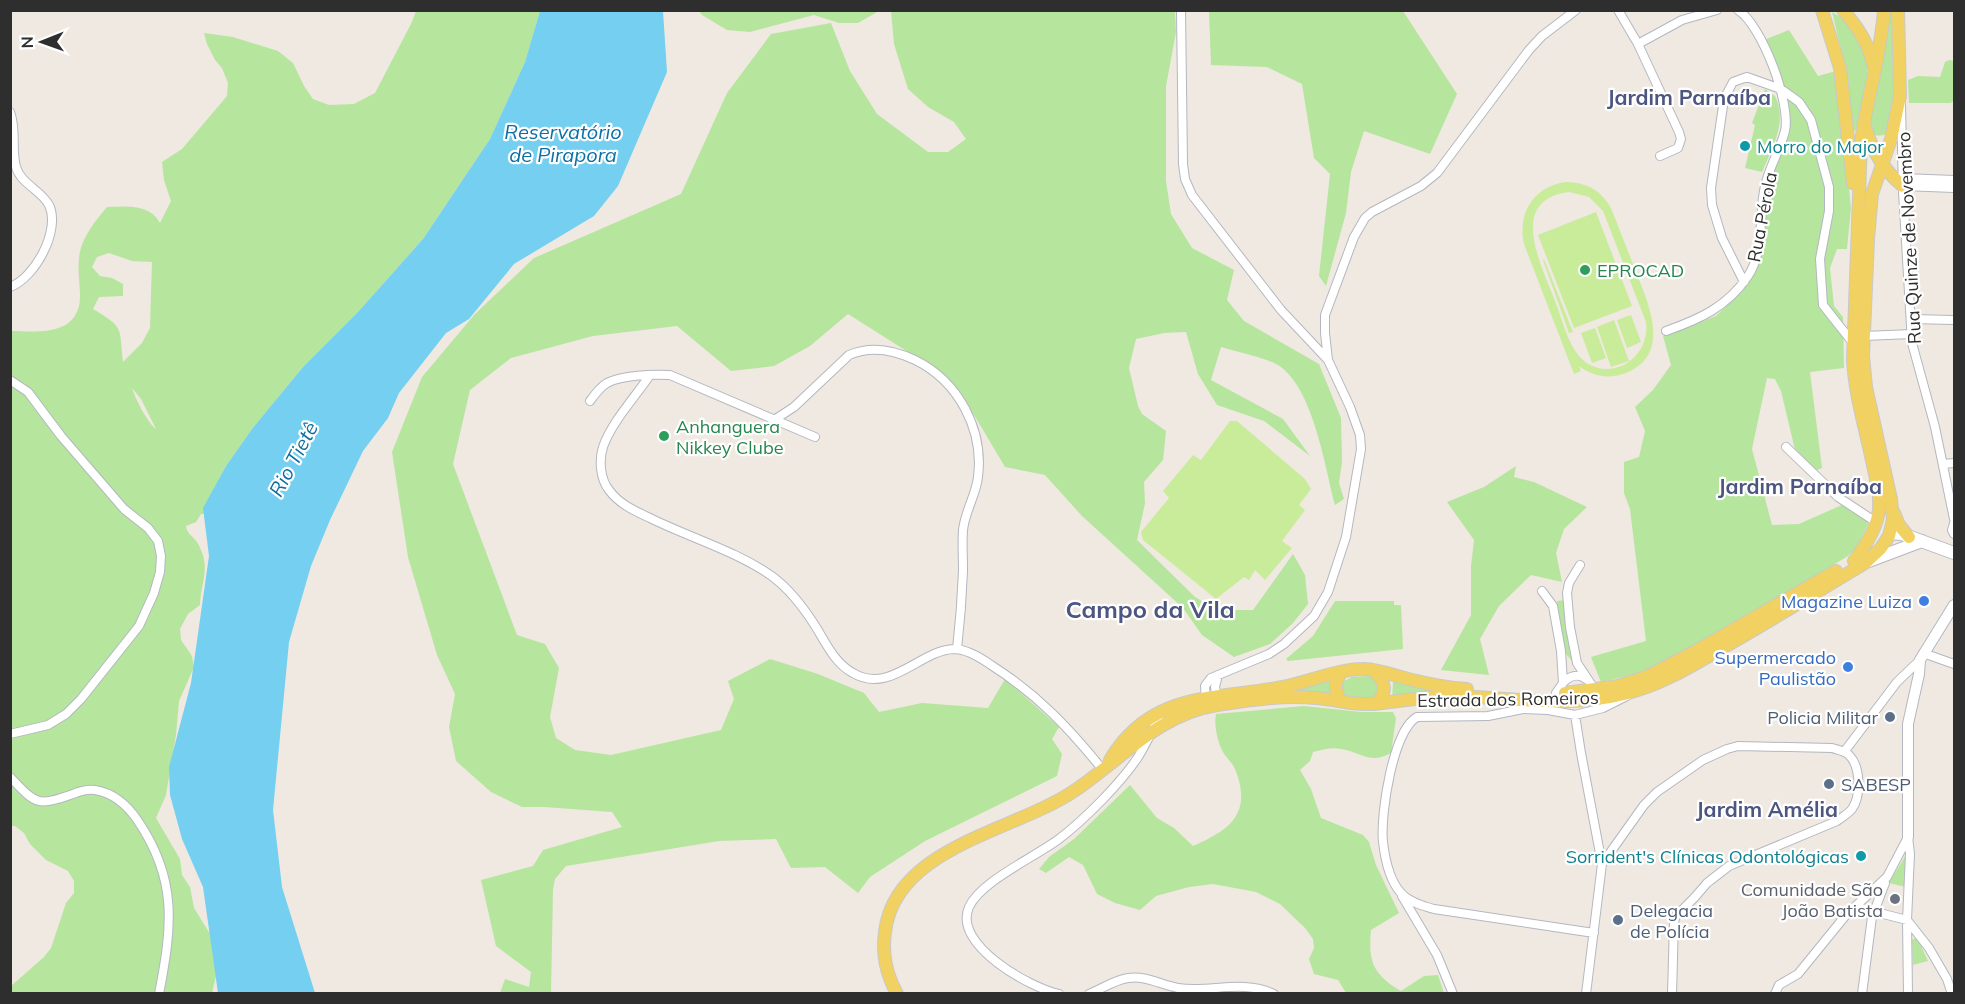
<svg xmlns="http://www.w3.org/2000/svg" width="1965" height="1004" font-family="Mulish,sans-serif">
<rect width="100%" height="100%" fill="#efe9e1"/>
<path fill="#b6e59e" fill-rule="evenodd" d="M416,11H540L525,62L490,139L423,239L358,312L303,367L252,429L226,466L204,507L207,514H201L196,522L186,526C187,534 192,535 197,542C200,547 203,554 204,560C207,575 200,590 200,605L188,614L180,629L181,640L192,656L194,667L179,701L176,735L166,795L156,818L180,859L182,875L190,887L194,908L210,934L216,976L212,993H11V986L44,957L51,948L66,903L74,893V881L68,871L46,860L30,844L24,833L15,826H11L10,331C34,331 71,337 79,306C82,292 77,274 79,259C80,240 95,221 107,207C127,206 150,204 160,223L171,201L164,180L162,162L182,149L227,96L228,83L222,68L215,60L207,44L204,33L233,37L278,51L293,63L304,86L313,99L329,105L354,104L375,93L411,24ZM109,253L132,261L152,262L150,328L142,343L123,362C119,327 125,328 93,309L99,297L123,296V284L112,278L100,276L92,267L97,257ZM132,388L141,399L156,429C147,422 135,398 132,388Z
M699,11H879L858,23H839L814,15L750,32L727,30L702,15Z
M891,11H1175L1176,32L1166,86V181L1171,214L1192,248L1234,270L1227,300L1244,321L1319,364L1341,418L1342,462L1339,483L1344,499L1335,505C1325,467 1312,380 1274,363C1258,356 1238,352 1221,347L1211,380L1283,419L1310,456L1264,421L1217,405L1198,374L1186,332L1164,333L1136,339L1129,368L1138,406L1142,414L1166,431L1163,460L1144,482L1145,503L1137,540L1195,597L1217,610H1253L1293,554L1305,575L1308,604L1293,623L1270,644L1234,657L1202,635L1183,608L1082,516L1045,475L1005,467L961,393L935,369L848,314L810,346L774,366L731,371L677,326L593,336L511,358L470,390L453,464L517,635L545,644L559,668L550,717L556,738L575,750L611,755L721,730L734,699L728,681L770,659L818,674L864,693L879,712L922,703L988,708L1005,679L1059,727L1052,739L1062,754L1057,776L925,841L870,877L858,893L825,867L791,868L776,839L719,841L566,866L555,879L553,890L551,993H500L505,979L529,987L531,972L496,946L481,880L533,866L543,850L622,827L612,812L544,807H522L491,792L456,761L449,727L455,694L437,655L408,557L392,452L422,377L475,314L534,258L681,194L727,93L771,34L831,23L850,71L877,114L928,152H948L966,139L954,122L928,107L908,89L894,44Z
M1209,11H1403L1457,94L1430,154L1364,131L1351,172L1346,213L1326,286L1319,276L1330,174L1314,158L1302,84L1267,67L1211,65Z
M1887,11H1892L1896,90L1888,133C1878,138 1871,136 1869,125L1879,79Z
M1832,12C1851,22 1866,44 1867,65C1869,81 1859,114 1857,131L1852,130L1848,79Z
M1789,30L1818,76L1836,71L1839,87L1851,208L1847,249H1837L1830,268L1834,306L1843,317L1844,368L1810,372L1822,468L1815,471L1796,454L1781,391L1775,379L1767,378L1752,449L1772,525L1799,524L1842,505L1865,519L1868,524L1857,547L1848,556L1758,611L1659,665L1632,675L1601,682L1591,657L1646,641L1630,509L1624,493V462L1639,457L1645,431L1635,407L1653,390L1671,365L1663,336L1716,316L1748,284L1758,264L1764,196L1788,131V102L1783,83L1764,40Z
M1949,60L1954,61V101L1950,103H1909L1908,80L1918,76L1940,77L1945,62Z
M1765,89L1775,96C1788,122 1772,148 1762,172L1745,168L1755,125L1752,123Z
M1516,466L1514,477L1534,482L1587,507L1564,529L1556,553L1562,582L1531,575L1499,606L1480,639L1489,675L1441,670L1471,615V566L1474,540L1447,502L1484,487Z
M1565,600L1574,663L1565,653L1557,601Z
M1335,601H1394V605H1401L1403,649L1288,661L1286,659L1313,636Z
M1369,676L1377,678L1383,685L1372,700L1344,697L1340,683L1352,677Z
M1333,677L1335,697L1294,690Z
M1391,680L1431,691L1392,699L1393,682Z
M1304,706L1361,712H1393L1396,718L1391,753C1370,765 1361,752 1341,749C1332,747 1322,750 1313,752L1310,761L1300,770L1311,789L1321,818L1363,835L1369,842L1376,865L1399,913L1371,930C1368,962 1373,974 1401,991L1424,976L1438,975L1444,993H1346L1338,980L1314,974L1309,959L1314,948L1313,939L1305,928L1280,904L1256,892L1213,884L1189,887L1156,896L1140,910L1115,903L1097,894L1083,865L1069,857L1046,873L1039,869L1049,857L1074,839L1130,785L1157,818L1174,828L1193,846C1230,830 1253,813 1235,769C1232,762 1225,757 1222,750C1217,739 1214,725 1216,714Z
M1907,853L1906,887L1889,883Z
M1915,938L1918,939L1928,961L1913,965L1912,940Z"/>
<path fill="#c9ec9a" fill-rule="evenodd" d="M1565,182C1586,182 1601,190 1611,208C1619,228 1627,249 1635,269C1648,303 1674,356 1623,374C1608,379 1592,376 1579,366L1581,371L1574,374L1524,244C1517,213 1534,187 1565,182ZM1569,192L1589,197L1603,211L1646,322C1651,360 1606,386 1579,356C1567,342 1562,318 1555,301C1542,266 1506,200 1569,192Z
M1596,212L1632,306L1574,328L1538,235Z
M1544,259L1573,332L1569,333L1543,260Z
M1631,315L1641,342L1627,348L1617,320Z
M1614,320L1629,361L1611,367L1597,327Z
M1595,328L1606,358L1592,363L1581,333Z
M1230,421H1237L1305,479L1311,489L1299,505L1305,510L1282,541L1292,548L1265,580L1255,570L1249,580L1244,577L1216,599L1143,540L1141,532L1169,498L1163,491L1193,455L1201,460Z"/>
<path fill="#75cff0" d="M540,11H663L667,72L618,186L594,216L514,264L469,319L446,333L399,393L388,418L363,451L330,520L311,566L289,642L273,810L282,887L315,993H218L203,887L182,839L170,795L169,767L191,683L209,556L203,508L226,466L252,429L303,367L358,312L423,239L490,139L525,62Z"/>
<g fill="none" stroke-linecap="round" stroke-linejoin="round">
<defs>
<path id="minor" d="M1181,10L1183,164L1185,179L1192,195L1281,310L1328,360L1350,407L1360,435L1361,449L1346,537L1328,592L1314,616L1284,644L1269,654L1211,678L1205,686L1206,701
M1618,10L1638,44L1679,132L1681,139L1678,148L1660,156
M1638,44L1682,20L1717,10
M1901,105L1903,192L1912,343L1935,427L1954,519
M10,112C17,130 11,148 16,167C21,184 41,190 49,205C61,230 35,278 10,287
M1903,178L1954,180
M1903,186L1954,188
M1744,282L1722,238L1712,205L1711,188L1724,99L1733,82L1747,77L1781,89L1799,102L1811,120L1829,187V211L1820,259L1823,305L1853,343
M1911,319L1954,320
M1666,331C1700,319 1727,307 1748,276C1764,252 1759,219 1764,191C1767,170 1780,151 1785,131C1791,103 1762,25 1738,10
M1864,336L1912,334
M1328,360L1325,333V315L1354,237L1365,218L1372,212L1421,186L1437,173L1529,50L1542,36L1576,10
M650,375C636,396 611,423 603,447C599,460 600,479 609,490C619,504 635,511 650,518C688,537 739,552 773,577C789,589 803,607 814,624C825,641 834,663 853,673C890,695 920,650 954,649C967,649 981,658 991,665C1038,695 1068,727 1103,770
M10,380L28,392L61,436L124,509L148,528L158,541L161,556L160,572L154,593L139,626L81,699L66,714L48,725L10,734
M590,401C595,394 600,387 607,383C622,375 653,374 670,375L815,437
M774,420L794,407L849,355C870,346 894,350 915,360C958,381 984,429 978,477C976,495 965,511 963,530C962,543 963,557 963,571C962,597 960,623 957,649
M1786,447L1838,497L1876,522
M1943,464L1954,463
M1954,523L1952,530L1954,534
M1580,565L1569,583L1567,593L1570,627L1577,663L1595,690
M1542,591L1553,606L1561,651L1563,683L1556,693
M1923,653L1954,664
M1563,683C1569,676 1578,673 1586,679
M1217,701L1215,687L1218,675
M1575,715L1581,753L1602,864L1586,994
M1844,752L1897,682L1920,660
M10,777C36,804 36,807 73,794C80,791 87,789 95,790C114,793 128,806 138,821C178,880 172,927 159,994
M1602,864L1644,805L1657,792L1703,760L1727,749L1738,746L1832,748C1838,750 1845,751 1849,755C1861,767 1861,796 1852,809C1848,814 1842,817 1837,821L1729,866L1707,883L1695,897L1676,916L1674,922L1672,994
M1402,896L1437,955L1453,994
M1856,907L1907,920L1929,948L1947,979L1952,994
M1594,933L1434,909C1423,906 1409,902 1401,893C1389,880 1385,859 1383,842C1380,815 1393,730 1417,717L1488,716L1523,709L1548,710L1575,715L1603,708L1627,696
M1059,994C1031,988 952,945 969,907C981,881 1035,857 1059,839C1084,820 1121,783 1138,757C1147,743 1154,727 1161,713
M1089,994C1102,989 1114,980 1128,978C1145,975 1161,985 1178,988C1210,993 1242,979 1274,994
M1775,994L1779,985L1798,974L1846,915L1887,877L1908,837
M1862,994L1872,917L1885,883
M1908,994L1907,920L1910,854L1908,837"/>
<path id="tertiary" d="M1908,837V724L1919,674L1920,660L1954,605"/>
<path id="secondary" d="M1890,533L1902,534L1954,553
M1869,561L1922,541"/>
<path id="primary" d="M1822,10L1840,68L1853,183
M1843,10C1859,29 1869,44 1874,68
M1865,126C1872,151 1883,170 1903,186
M1894,513L1899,525L1909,537
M1854,561C1864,547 1874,533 1878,516C1882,496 1875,476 1871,456C1864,424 1855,393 1853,360L1861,142C1867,98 1881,55 1884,10
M1374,671C1386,683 1388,692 1375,704
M1565,693L1618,686L1646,677L1696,651L1836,571
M1340,700C1335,690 1334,682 1341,673
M1110,760C1151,691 1215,700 1283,687C1309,682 1337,669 1364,669C1379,670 1394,675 1408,679C1428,684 1447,688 1467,689
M897,994C886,973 882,955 885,932C895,847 1015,831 1074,791C1121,760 1158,714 1217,705C1250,700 1283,695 1316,698C1333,699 1351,705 1368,704C1397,703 1426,695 1455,696C1511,698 1570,708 1624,694C1661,685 1692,666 1724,647C1772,620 1818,591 1865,563L1881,548L1889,536L1893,519L1891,499L1866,387L1863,356L1868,239L1872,194L1891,139L1900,96L1898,10"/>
</defs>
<use href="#minor" stroke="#b4b7c1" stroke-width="10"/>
<use href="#tertiary" stroke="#b4b7c1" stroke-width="12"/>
<use href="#secondary" stroke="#b4b7c1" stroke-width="14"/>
<use href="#primary" stroke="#c9c9c9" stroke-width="14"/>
<use href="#minor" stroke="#fff" stroke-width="8"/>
<use href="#tertiary" stroke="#fff" stroke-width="10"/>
<use href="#secondary" stroke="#fff" stroke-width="12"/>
<use href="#primary" stroke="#f2d163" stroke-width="12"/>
</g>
<g fill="#0f9aa8" stroke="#fff" stroke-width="2">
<circle cx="1745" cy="146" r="6"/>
<circle cx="1861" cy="856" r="6"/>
</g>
<g fill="#2e9e5b" stroke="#fff" stroke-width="2">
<circle cx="1585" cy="270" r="6"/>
<circle cx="664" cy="436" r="6"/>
</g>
<g fill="#3f7fe0" stroke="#fff" stroke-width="2">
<circle cx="1924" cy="601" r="6"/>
<circle cx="1848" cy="667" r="6"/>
</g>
<g fill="#5c6f8a" stroke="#fff" stroke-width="2">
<circle cx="1890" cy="717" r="6"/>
<circle cx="1829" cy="784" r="6"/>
<circle cx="1618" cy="920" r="6"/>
</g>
<circle fill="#6b7280" stroke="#fff" stroke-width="2" cx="1895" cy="899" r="6"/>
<g text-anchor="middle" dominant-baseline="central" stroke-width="4.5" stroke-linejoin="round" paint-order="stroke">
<g font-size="18" fill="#0d838f" stroke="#fff" text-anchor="start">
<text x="1757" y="146">Morro do Major</text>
<text x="1849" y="856" text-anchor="end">Sorrident's Clínicas Odontológicas</text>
</g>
<g font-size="18" fill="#2e2e2e" stroke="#fff">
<text transform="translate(1762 217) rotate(-79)">Rua Pérola</text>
<text transform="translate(1909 238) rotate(-93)">Rua Quinze de Novembro</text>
<text transform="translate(1508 699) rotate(-1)">Estrada dos Romeiros</text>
</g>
<g font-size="18" fill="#27864d" stroke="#fff" text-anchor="start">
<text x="1597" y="270">EPROCAD</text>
<text x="676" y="426">Anhanguera<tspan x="676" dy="21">Nikkey Clube</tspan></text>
</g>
<g font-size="18" fill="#366cbe" stroke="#fff" text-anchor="end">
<text x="1912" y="601">Magazine Luiza</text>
<text x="1836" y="657">Supermercado<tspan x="1836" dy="21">Paulistão</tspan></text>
</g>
<g font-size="18" fill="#4e5e75" stroke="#fff" text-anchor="start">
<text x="1878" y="717" text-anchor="end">Policia Militar</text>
<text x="1841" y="784">SABESP</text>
<text x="1630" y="910">Delegacia<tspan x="1630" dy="21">de Polícia</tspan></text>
</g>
<g font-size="18" fill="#5b616d" stroke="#fff" text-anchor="end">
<text x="1883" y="889">Comunidade São<tspan x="1883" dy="21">João Batista</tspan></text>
</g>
<g font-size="20" font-style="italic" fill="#0d6fa3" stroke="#fff">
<text x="563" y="131">Reservatório<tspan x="563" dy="23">de Pirapora</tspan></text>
<text transform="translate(293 459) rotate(-62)">Rio Tietê</text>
</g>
<g font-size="21" font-weight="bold" fill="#4d5680" stroke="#fff">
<text x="1689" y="97">Jardim Parnaíba</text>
<text x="1800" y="486">Jardim Parnaíba</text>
<text x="1767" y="809">Jardim Amélia</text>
</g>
<g font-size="24" font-weight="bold" fill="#4d5680" stroke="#fff">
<text x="1150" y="609">Campo da Vila</text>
</g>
</g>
<rect width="1965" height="1004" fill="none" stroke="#2e2e2e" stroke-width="24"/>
<g transform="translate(42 42) rotate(269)" stroke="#ffffff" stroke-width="4.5" paint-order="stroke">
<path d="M0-4.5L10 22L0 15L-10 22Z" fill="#2e2e2e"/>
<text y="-9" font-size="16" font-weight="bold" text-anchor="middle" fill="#2e2e2e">N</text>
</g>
</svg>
